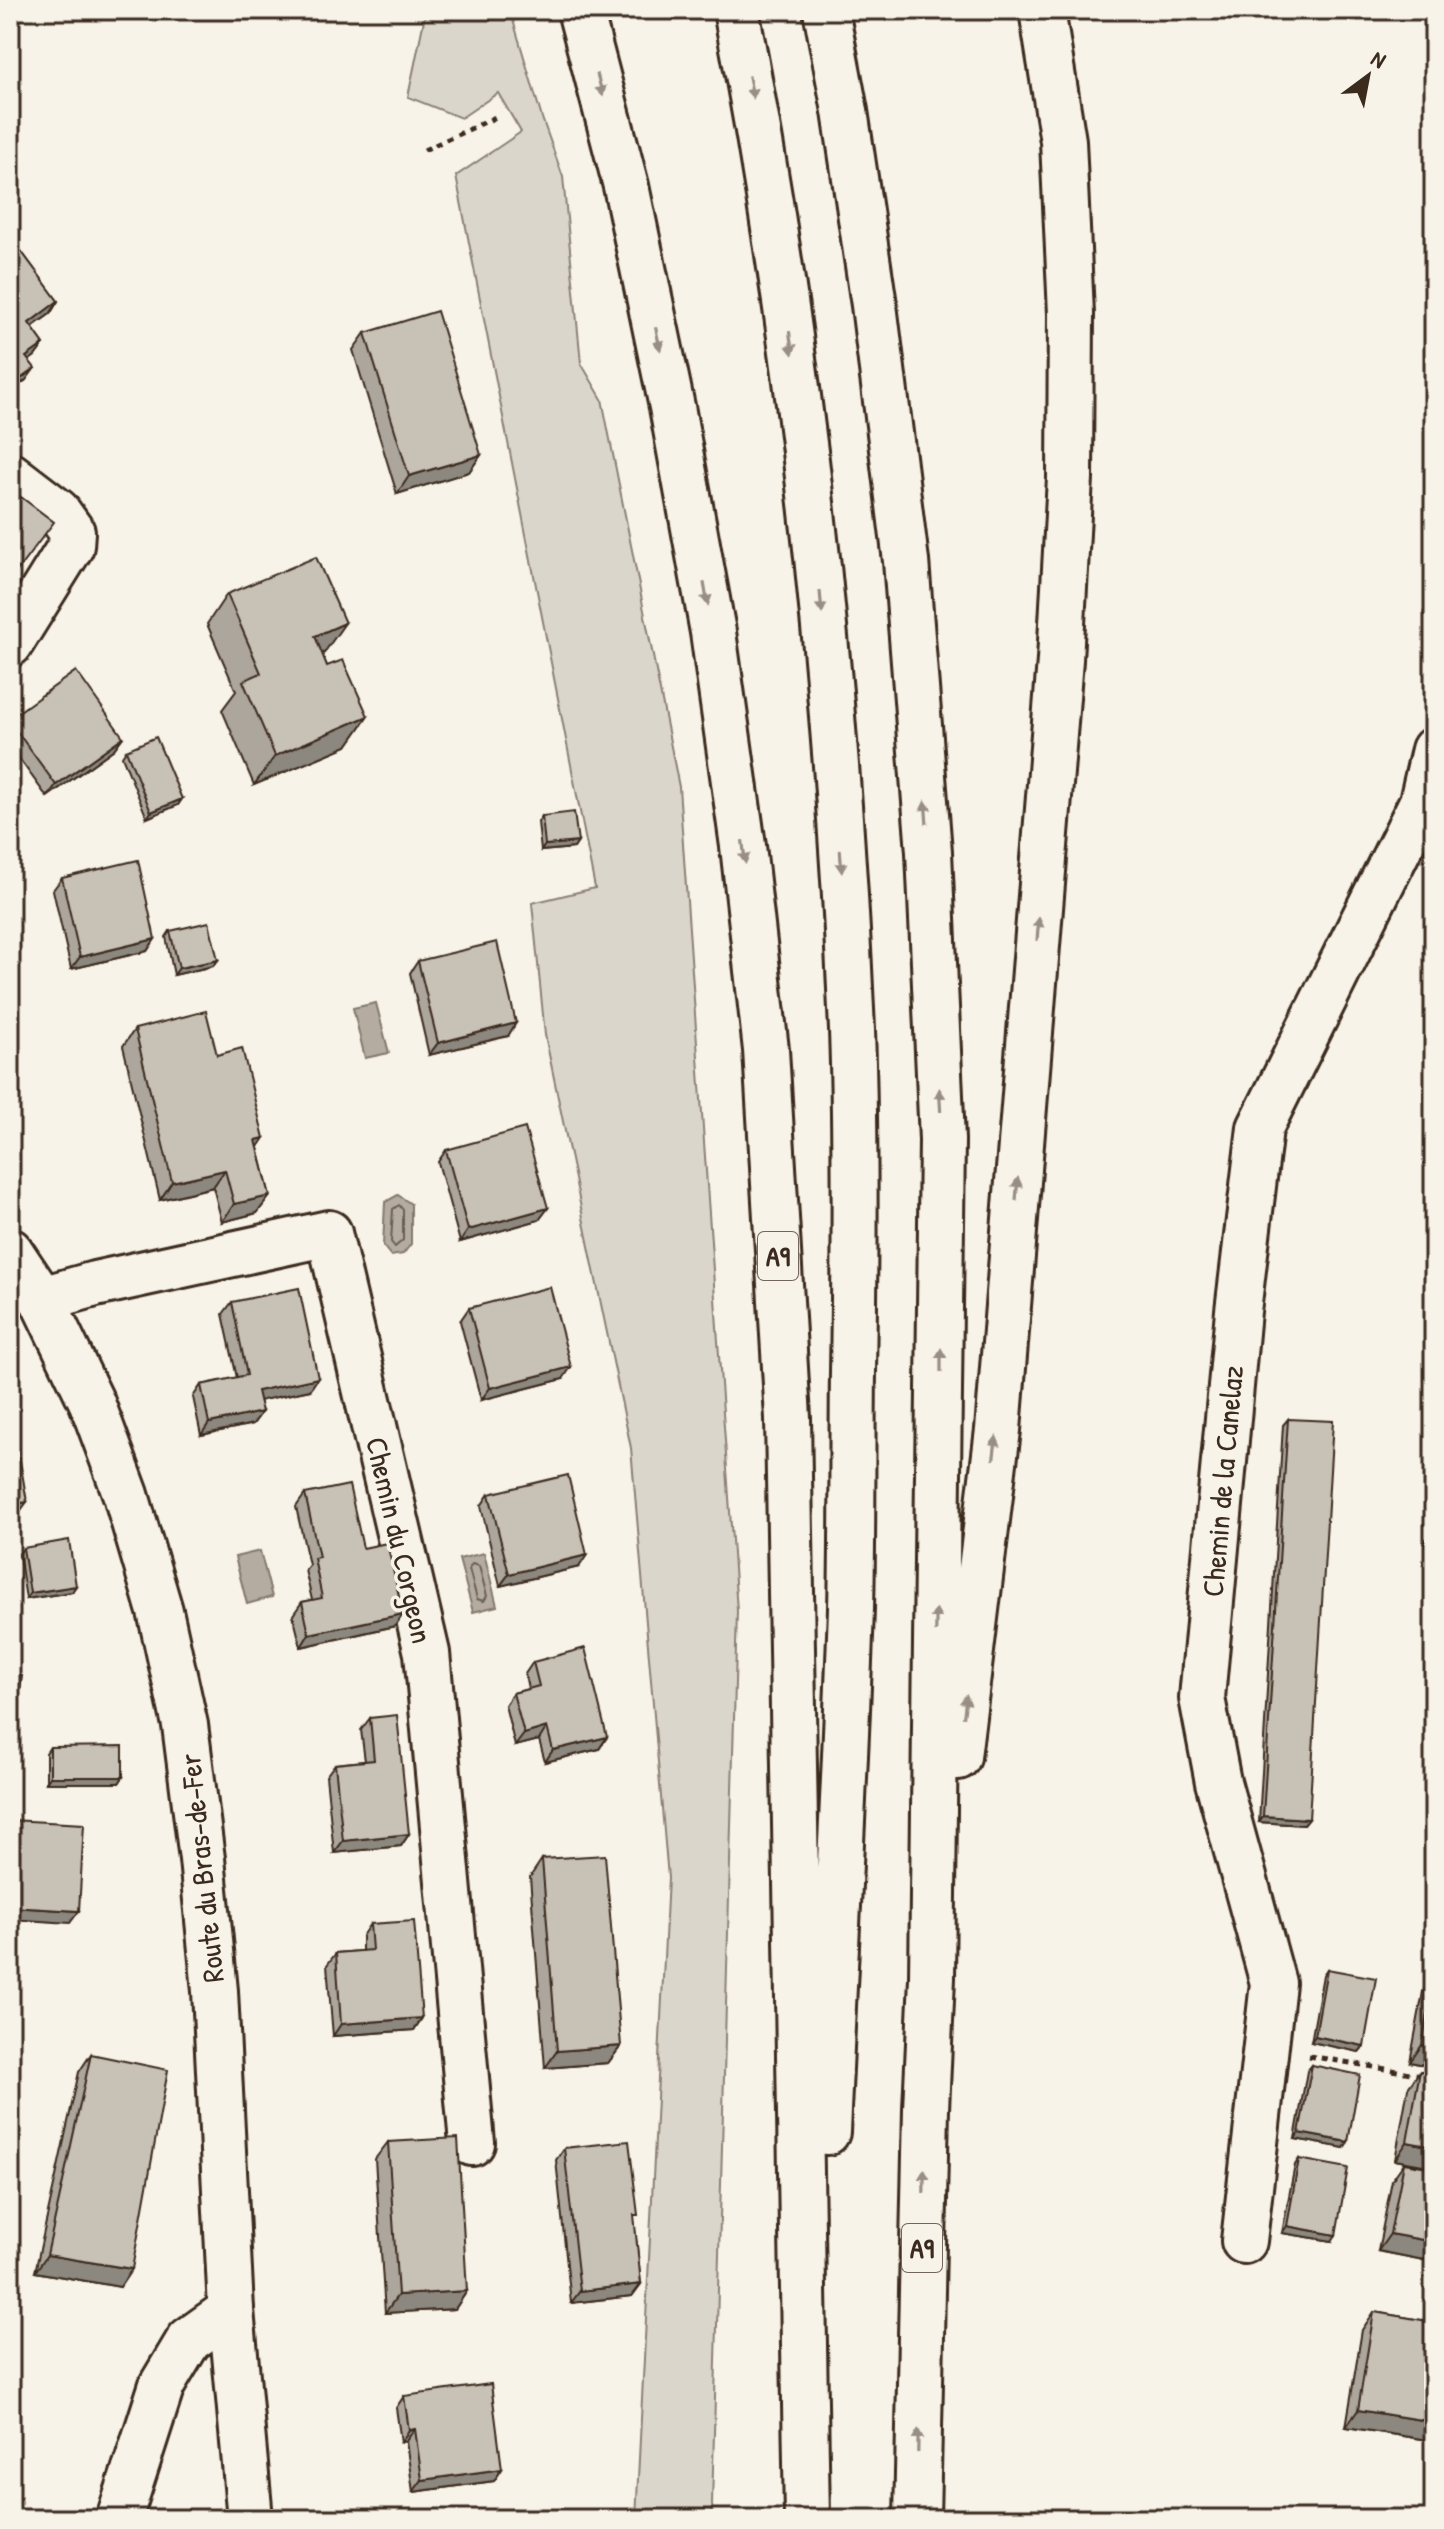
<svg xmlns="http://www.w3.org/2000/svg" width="1444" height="2529" font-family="'Patrick Hand',sans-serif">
<rect width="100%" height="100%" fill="#f7f3e8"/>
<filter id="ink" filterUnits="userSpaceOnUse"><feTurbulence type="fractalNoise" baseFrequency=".0125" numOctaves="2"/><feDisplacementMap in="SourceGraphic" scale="16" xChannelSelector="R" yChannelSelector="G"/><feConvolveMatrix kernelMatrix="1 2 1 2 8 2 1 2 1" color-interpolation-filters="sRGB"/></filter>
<g filter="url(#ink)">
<path fill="#dbd6cb" stroke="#8b8074" stroke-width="2" d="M426,10H510L542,118L563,177L581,363L602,399L679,787L737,1611L712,2504L713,2519H636L668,1878L631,1448L545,1035L532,903L595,888L456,176L521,132L498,93L461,118L408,97Z"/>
<path fill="#b4aca0" stroke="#84786c" stroke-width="2" d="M376,1003L389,1053L365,1058L353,1008Z
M398,1195L411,1204V1244L403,1254L391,1256L383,1246L385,1202Z
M260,1551L272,1597L247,1604L235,1557Z
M484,1553L497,1606L473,1612L459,1559Z"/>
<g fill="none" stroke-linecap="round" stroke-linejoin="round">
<path stroke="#6b5e52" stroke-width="2" d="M399,1205L403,1210V1240L395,1247L391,1242L393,1209Z
M472,1564L479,1566L487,1596L484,1601L477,1599L469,1569Z"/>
<defs>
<path id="minor" d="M10,475L57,511L72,532L71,546L10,644
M42,1299L95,1284L329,1233L427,1653L472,2143
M1244,2241L1273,1983L1218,1782L1202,1698L1238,1311L1260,1128L1422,802L1434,750
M119,2519L162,2385L189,2340L231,2310"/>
<path id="tertiary" d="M10,1251L42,1299L92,1403L126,1495L160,1611L185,1725L202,1859L215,1991L231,2310L250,2519"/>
<path id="motorway" d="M580,10L626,186L672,407L713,632L743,846L766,1050L788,1418L807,2519
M736,10C801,346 837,688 852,1030C856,1144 855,1258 853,1372C852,1451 853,1529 851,1608C845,1782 835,1957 827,2132
M826,10L845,111L874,305L906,561L929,852L942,1140L932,1978L926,2109L917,2519
M958,1757L998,1430L1060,660L1070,478L1071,314L1063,141L1042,10"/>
</defs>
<use href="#minor" stroke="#3b2a1e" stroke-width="50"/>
<use href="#tertiary" stroke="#3b2a1e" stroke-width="50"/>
<use href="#motorway" stroke="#3b2a1e" stroke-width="50"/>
<path stroke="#3b2a1e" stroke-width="5" stroke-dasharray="6 6" stroke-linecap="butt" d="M424,150L500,115
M1309,2056L1434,2077"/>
<use href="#minor" stroke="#f7f3e8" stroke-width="44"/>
<use href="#tertiary" stroke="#f7f3e8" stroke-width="44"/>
<use href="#motorway" stroke="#f7f3e8" stroke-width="44"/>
</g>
<path fill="#aca69d" stroke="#3b2a1e" stroke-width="2" d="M10,236L58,301L50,314L32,327L44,344L35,356L29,360L26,380L10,392Z
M365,333L481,455L469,472L397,494L353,350Z
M227,594L324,653L322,654L327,666L368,716L347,746L254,785L222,710L236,691L207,624Z
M10,718L123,737L114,749L47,797L10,746Z
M126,750L182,799L178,805L147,818L122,756Z
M542,816L578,842L574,848L541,851L538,822Z
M62,878L155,939L147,951L71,969L53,890Z
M170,931L218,960L213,966L174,975L166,937Z
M418,961L508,1036L429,1055L410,973Z
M135,1029L217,1055L258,1148L270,1196L257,1213L222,1222L213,1187L160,1200L123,1046Z
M446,1150L548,1208L539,1220L460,1242L438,1162Z
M232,1302L310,1390L259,1400L262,1412L253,1424L201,1435L193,1397L201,1385L237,1378L223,1314Z
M469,1308L563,1379L481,1400L460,1321Z
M1288,1419L1309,1819L1304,1825L1259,1822L1283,1425Z
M305,1494L363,1548L403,1614L395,1626L301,1647L293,1615L302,1602L312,1600L305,1570L309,1565L296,1507Z
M489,1494L579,1567L500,1586L481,1506Z
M1433,1530H1434V1565L1424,1542Z
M23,1548L72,1592L26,1599L19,1554Z
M533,1662L607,1737L599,1749L545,1762L539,1740L515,1746L505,1705L513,1693L528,1689L525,1674Z
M370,1718L409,1834L401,1846L334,1853L326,1776L335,1764L365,1761L361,1730Z
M50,1747L123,1777L119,1783H46V1753Z
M542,1859L621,2046L608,2063L545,2068L530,1877Z
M370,1924L422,2018L414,2030L333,2036L327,1965L336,1953L362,1951V1936Z
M1327,1969L1364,2046L1359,2052L1311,2042L1323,1975Z
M1434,1976V2067L1410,2062L1423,1992Z
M91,2054L120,2287L35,2272L79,2072Z
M1312,2065L1344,2148L1295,2139L1307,2071Z
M1420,2071L1434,2074V2167L1395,2160L1408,2088Z
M388,2142L467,2291L455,2309L385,2313L375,2159Z
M564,2148L634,2220L641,2284L632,2296L571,2303L556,2160Z
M1299,2159L1332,2241L1282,2233L1295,2165Z
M1404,2163L1434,2168V2262L1378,2251L1392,2180Z
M1374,2312L1434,2322V2441L1346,2427L1362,2330Z
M404,2396L502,2469L494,2481L413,2492L406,2441L401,2442L396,2408Z"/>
<path fill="#8c877f" stroke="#3b2a1e" stroke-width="2" d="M58,301L50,314L21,335L29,323Z
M44,344L35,356L18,369L26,357Z
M35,368L26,380L10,392V390L15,383Z
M481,455L469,472L397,494L409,476Z
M345,623L324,653L294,666L315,636Z
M368,716L347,746L254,785L275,756Z
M123,737L114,749L47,797L56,785Z
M182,799L178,805L147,818L151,812Z
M578,842L574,848L541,851L545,845Z
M155,939L147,951L71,969L80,957Z
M218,960L213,966L174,975L179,968Z
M516,1023L508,1036L429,1055L438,1043Z
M264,1138L252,1156L256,1140Z
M225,1170L213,1187L160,1200L172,1182Z
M270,1196L257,1213L222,1222L234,1204Z
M548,1208L539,1220L460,1242L468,1230Z
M571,1367L563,1379L481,1400L490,1388Z
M318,1378L310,1390L249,1403L257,1391Z
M262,1412L253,1424L201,1435L209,1423Z
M27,1502L18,1514L10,1515V1505Z
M587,1555L579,1567L500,1586L509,1574Z
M76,1586L72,1592L26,1599L30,1593Z
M403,1614L395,1626L301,1647L309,1634Z
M10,1705L18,1706L10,1718Z
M547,1727L539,1740L515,1746L524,1734Z
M607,1737L599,1749L545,1762L553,1750Z
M50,1777H123L119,1783H46Z
M1263,1816L1309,1819L1304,1825L1259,1822Z
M409,1834L401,1846L334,1853L343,1841Z
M10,1907L79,1911L70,1923L10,1919Z
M422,2018L414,2030L333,2036L341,2024Z
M1315,2036L1364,2046L1359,2052L1311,2042Z
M1422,2045L1434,2047V2067L1410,2062Z
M621,2046L608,2063L545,2068L557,2051Z
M1299,2133L1348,2142L1344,2148L1295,2139Z
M1407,2142L1434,2147V2167L1395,2160Z
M1287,2226L1336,2235L1332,2241L1282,2233Z
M1390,2234L1434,2242V2262L1378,2251Z
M47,2255L132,2269L120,2287L35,2272Z
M641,2284L632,2296L571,2303L580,2291Z
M467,2291L455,2309L385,2313L398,2295Z
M1358,2410L1434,2422V2441L1346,2427Z
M415,2429L406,2441L401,2442L409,2430Z
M502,2469L494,2481L413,2492L422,2480Z"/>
<path fill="#c8c1b6" stroke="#3b2a1e" stroke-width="2" d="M10,236L58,301L29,323L44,344L26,357L35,368L15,383L10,375Z
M437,311L481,455L409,476L365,333Z
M21,497L54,522L10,580V511Z
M316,557L345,623L315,636L327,666L343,660L368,716L275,756L243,681L261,673L227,594Z
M76,671L123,737L56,785L10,722V718Z
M156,737L182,799L151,812L126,750Z
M574,812L578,842L545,845L542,816Z
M138,860L155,939L80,957L62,878Z
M209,922L218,960L179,968L170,931Z
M497,942L516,1023L438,1043L418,961Z
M206,1011L217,1055L242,1048L264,1138L256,1140L270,1196L234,1204L225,1170L172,1182L135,1029Z
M525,1128L548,1208L468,1230L446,1150Z
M550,1287L571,1367L490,1388L469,1308Z
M299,1288L318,1378L257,1391L262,1412L209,1423L201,1385L247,1375L232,1302Z
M13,1419L27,1502L10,1505V1420Z
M1288,1419L1333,1421L1309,1819L1263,1816Z
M568,1475L587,1555L509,1574L489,1494Z
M349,1485L363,1548L387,1543L403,1614L309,1634L302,1602L322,1598L314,1558L319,1557L305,1494Z
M69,1540L76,1586L30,1593L23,1548Z
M585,1648L607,1737L553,1750L547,1727L524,1734L513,1693L539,1686L533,1662Z
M10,1675L22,1676L18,1706L10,1705Z
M397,1715L409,1834L343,1841L335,1764L374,1760L370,1718Z
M123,1746V1777H50V1747Z
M10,1820L84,1824L79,1911L10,1907Z
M605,1855L621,2046L557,2051L542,1859Z
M414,1921L422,2018L341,2024L336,1953L372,1950L370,1924Z
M1327,1969L1376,1978L1364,2046L1315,2036Z
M1434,1980V2047L1422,2045Z
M91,2054L168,2070L132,2269L47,2255Z
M1312,2065L1360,2075L1348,2142L1299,2133Z
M1420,2071L1434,2074V2147L1407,2142Z
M458,2138L467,2291L398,2295L388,2142Z
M629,2141L638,2215H634L641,2284L580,2291L564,2148Z
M1299,2159L1348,2168L1336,2235L1287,2226Z
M1404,2163L1434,2168V2242L1390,2234Z
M1374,2312L1434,2322V2422L1358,2410Z
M491,2384L502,2469L422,2480L415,2429L409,2430L404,2396Z"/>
<defs><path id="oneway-solid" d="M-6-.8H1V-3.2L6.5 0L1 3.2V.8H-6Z" transform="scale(2)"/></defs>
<g fill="#998e83">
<use href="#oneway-solid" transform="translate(600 85) rotate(75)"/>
<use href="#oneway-solid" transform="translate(751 87) rotate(79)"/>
<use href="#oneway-solid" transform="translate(658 339) rotate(78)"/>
<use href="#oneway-solid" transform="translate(791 343) rotate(82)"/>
<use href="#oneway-solid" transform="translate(706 594) rotate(80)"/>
<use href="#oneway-solid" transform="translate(821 602) rotate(85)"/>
<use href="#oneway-solid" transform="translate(926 812) rotate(-94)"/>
<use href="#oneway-solid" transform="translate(744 852) rotate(83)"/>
<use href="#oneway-solid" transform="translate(841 861) rotate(86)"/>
<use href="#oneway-solid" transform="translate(1038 929) rotate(-85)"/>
<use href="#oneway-solid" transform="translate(940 1100) rotate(-93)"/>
<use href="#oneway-solid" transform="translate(1017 1189) rotate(-85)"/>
<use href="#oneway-solid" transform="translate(941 1360) rotate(-90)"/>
<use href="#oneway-solid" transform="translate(995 1448) rotate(-83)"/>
<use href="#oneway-solid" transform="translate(936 1620) rotate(-89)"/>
<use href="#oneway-solid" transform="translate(965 1706) rotate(-83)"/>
<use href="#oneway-solid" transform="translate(924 2181) rotate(-89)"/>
<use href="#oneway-solid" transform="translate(918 2441) rotate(-89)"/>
</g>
</g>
<g text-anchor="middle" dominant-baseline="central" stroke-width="7" stroke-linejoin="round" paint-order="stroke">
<g fill="#f7f3e8" stroke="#73665b" stroke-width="2">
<rect x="758" y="1232" width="40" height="48" rx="6"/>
<rect x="902" y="2224" width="40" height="48" rx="6"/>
</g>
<g font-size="28" font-weight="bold" fill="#3b2a1e">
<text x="778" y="1256">A9</text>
<text x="922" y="2248">A9</text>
</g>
<g font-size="30" fill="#3b2a1e" stroke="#f7f3e8">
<text transform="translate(1222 1481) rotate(-85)">Chemin de la Canelaz</text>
<text transform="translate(400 1540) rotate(77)">Chemin du Corgeon</text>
<text transform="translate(201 1868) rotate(-96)">Route du Bras-de-Fer</text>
</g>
</g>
<rect width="1444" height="2529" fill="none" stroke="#f7f3e8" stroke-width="40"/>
<rect x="20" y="20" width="1404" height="2489" fill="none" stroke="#3b2a1e" stroke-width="3" filter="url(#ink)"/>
<g transform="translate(1368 76) rotate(32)" stroke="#f7f3e8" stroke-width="6" paint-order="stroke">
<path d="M0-6L14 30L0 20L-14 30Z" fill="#3b2a1e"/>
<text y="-12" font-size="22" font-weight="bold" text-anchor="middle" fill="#3b2a1e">N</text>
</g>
</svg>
